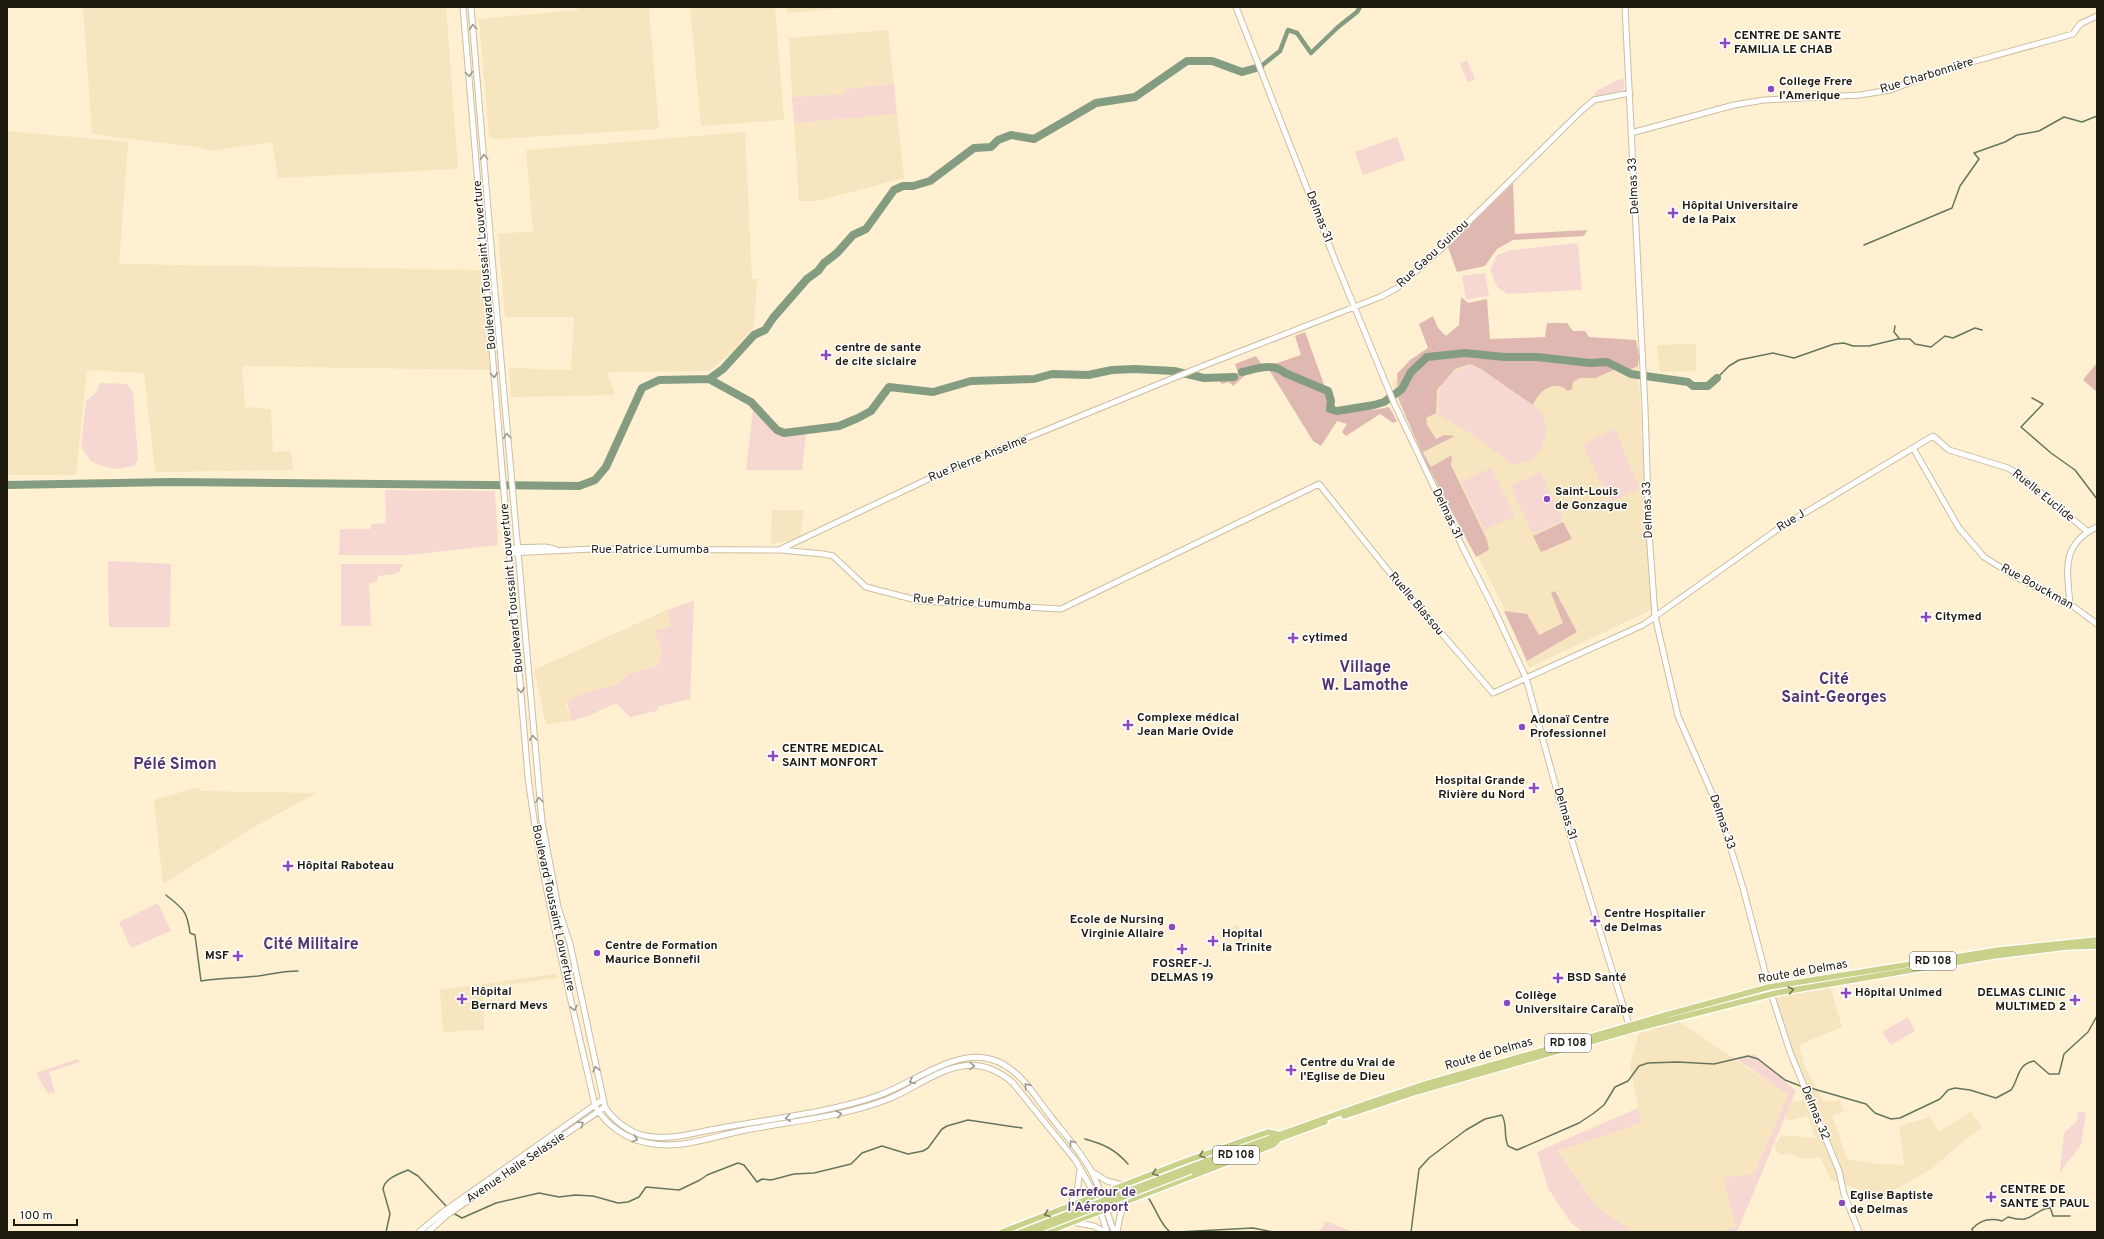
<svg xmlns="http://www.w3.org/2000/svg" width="2104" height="1239" font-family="Overpass,sans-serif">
<rect width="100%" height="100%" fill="#fef0d0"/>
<path fill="#f6e5be" d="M83,7H446L458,169L278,178L272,142L211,151L197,147L92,134Z
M578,7H664L649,8L659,129L496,139L489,137L479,19L578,10Z
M690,7H775L784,120L701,126Z
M786,7H858L787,13Z
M888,30L894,84L845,89V94L792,97L789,38Z
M897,114L904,178L816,201H799L794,123Z
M7,131L128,142L119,264L482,270L490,370L242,366L245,407L271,409L273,452L291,451L293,470L155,472L144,373L87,370L76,475H7Z
M745,132L752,279H757L754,327L730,354L709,371L607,372L615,395L511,397L509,368L571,370L574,317H505L498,234L533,231L526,150Z
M1460,335L1487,344L1614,340L1637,343L1642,438L1655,608L1529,668L1501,601L1406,418L1392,383Z
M1696,344V371L1660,372L1657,345Z
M772,510H803L801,538L771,544Z
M667,610L671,626L654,631L662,650L658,666L629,674L616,685L586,692L565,702L571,721L546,724L534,670Z
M199,787L200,791L317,793L254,827L163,884L154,800Z
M1237,925L1248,939L1239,946L1228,931Z
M556,974L557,978L483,988L484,1030L443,1032L440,990Z
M1830,986L1842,1027L1799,1045L1805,1067L1824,1102L1840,1100L1844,1112L1832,1115L1847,1159L1878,1164L1904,1165L1899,1126L1929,1117L1940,1131L1971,1112L1982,1128L1960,1144L1931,1169L1907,1183L1880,1197L1831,1180L1820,1157L1803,1159L1789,1154H1780L1774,1147L1781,1135L1815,1138L1808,1116L1788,1121L1785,1114L1789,1101L1800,1102L1804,1099L1801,1090L1804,1089L1791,1065L1781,1028L1775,998L1781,995Z
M1678,1021L1788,1095L1754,1174L1736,1227L1716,1232H1632L1595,1205L1558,1151L1641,1123L1630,1064L1639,1033Z"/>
<path fill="#f6d7d1" d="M1467,60L1475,79L1468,82L1460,64Z
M1624,79V89L1619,92L1595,97V92L1618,80Z
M894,84L897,114L794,123L792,97L845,94V89Z
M1397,137L1405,160L1363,175L1355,152Z
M1578,243L1582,290L1507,294L1497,287L1490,270L1497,255L1511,250Z
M1485,273L1489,296L1466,299L1462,276Z
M1470,365L1481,370C1491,377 1537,405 1541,412C1551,427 1544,450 1531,460C1527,463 1518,463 1513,465L1469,432L1439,415C1438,384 1440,377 1470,365Z
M100,383L127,384L133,393L138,460L134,466L115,469L101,466L91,461L81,447L86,401L96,393Z
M753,409L780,435L806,433L802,470H746Z
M1615,429L1639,488L1611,502L1583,445Z
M1491,468L1515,516L1484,530L1461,482Z
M1540,472L1563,520L1533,534L1510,486Z
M385,490L495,491L498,545L408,555H339L340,529H370L372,524L386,523Z
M108,561L171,564L170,627H109Z
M341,564H403L400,571L395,574L378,576L377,582L369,583L371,626H341Z
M694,601L690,699L660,706L656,711L630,717L618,705L614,704L588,716L571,721L567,701L586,692L616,685L629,674L658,666L662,650L654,631L671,626L667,610Z
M158,903L171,931L131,948L119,922Z
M1908,1017L1915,1031L1891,1045L1882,1032Z
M1754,1054L1796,1091L1737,1232H1716L1736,1227L1724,1178L1754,1174L1788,1095L1737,1059Z
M78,1059L80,1062L49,1072L55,1092L48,1094L36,1073Z
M1638,1108L1641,1123L1558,1151L1595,1205L1632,1232H1583L1571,1223L1548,1188L1537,1152Z
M2078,1111L2086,1113L2081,1145L2060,1172L2064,1133L2077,1121Z
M1326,1221L1350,1231L1319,1232Z"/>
<path fill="#dfb9b1" d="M1513,183L1515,234L1587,230L1584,236L1513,240L1497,249L1485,266L1457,272L1448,247Z
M1461,297L1468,303L1487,299L1490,339L1545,337L1547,323H1567L1573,331H1585L1589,337L1636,340L1639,356L1638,366L1624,372L1614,370L1595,378H1580L1573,382L1572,389L1568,391C1555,378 1538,391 1533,405L1481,369L1470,364L1455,369L1437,390L1436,413L1426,418L1427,425L1436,439L1444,435L1455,436L1423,452L1431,467L1452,455L1451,465L1487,540L1489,550L1476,557L1426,463L1398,398L1397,374L1410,360L1428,348L1419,324L1433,316L1438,328L1446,336L1459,325Z
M1305,332L1330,401L1328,410L1335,414L1353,409L1366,407L1373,410L1389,407L1397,421L1393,423L1380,414L1346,436L1342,432L1347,424L1337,421L1321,446L1313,441L1268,368L1249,372L1233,386L1229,382L1222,384L1218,380L1238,373L1235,364L1256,356L1263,366L1277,363L1301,355L1295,336Z
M2096,364L2097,365V392L2083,380Z
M1563,522L1572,539L1541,552L1533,536Z
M1555,591L1577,632L1527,661L1504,611L1527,614L1539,635L1563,623L1551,593Z"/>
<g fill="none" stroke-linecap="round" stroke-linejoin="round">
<path stroke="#667560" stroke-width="1.5" d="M1864,245L1952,208L1960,186L1979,159L1974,153L2005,142L2017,135L2039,131L2064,117L2082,122L2097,116
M1895,326L1894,332L1899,338
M1717,378L1729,366L1739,360L1773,353L1794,358L1834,344L1844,343L1853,346H1869L1898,339H1910L1915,344L1931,347L1945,336L1953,338L1975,328L1982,330
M2032,398L2043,404L2021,427L2051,453L2075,470L2097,499
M166,895C183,909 187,910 190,933L195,935L201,981C220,978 239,978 258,976C271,974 284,971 298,971
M1807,1087L1866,1104L1875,1113L1891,1119L1900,1118L1940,1099L1948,1090L1955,1088L1970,1090L1996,1098L2011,1090C2019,1079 2017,1064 2034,1061L2049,1074H2059L2064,1054L2088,1032L2097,1016
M1085,1139C1103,1144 1115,1149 1128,1164
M1149,1199C1156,1209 1160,1224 1170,1232
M453,1213L462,1218L496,1203L539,1193L559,1197L575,1195L593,1196L618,1203L628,1202L639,1197L646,1187L679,1190L700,1180L707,1175L738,1163L744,1165L757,1182L762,1179L771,1180L794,1174L814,1173L851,1164L862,1153L882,1146L908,1154L923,1151L928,1148L942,1129L947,1126L968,1120L1022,1128
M386,1232L390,1214L383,1189C385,1178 399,1174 408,1170L418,1176L448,1208
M1178,1232L1253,1228L1273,1232
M1411,1232L1419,1169L1429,1158L1466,1130L1485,1119L1502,1115C1508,1127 1503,1134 1508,1146L1517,1150L1579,1123L1594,1113L1604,1105L1615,1087L1628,1081L1639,1066L1648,1063L1678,1062L1714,1064L1748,1056L1758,1059L1785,1080L1803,1087
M1973,1232L1972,1229C1980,1220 1991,1218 2002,1221L2008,1217C2033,1224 2029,1213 2050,1207L2053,1216H2070"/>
<path stroke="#849c82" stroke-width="4.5" d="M1260,67L1280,51L1288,30L1297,33L1311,53L1338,27L1357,12L1360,7"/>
<path stroke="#849c82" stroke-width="8" d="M1242,372C1256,369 1273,362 1285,373L1328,391L1331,401L1330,409L1337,411L1374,405L1384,402L1402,389L1411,372L1427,357L1465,353L1504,357H1537L1590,363L1607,362L1631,374L1688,382L1693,386H1708L1717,378
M709,379L751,402L777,430L784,433L839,426L858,418L871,411L889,387L933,392L971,381L1034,379L1052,374L1088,375L1112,370L1135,369L1174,371L1204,378L1234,377
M7,485L171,482L579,486L595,480L606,467L642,388L659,380L709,379L723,369L754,335L765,330L773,318L807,279L818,271L824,263L837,253L853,235L866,229L894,190L903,186H913L930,181L974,148L991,147L998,140L1011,135L1034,139L1096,103L1135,97L1187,61H1212L1242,72L1260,67"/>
<defs>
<path id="secondary" d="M463,7L528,777C542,888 571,997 595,1106C606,1125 626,1139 648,1143C681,1150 714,1136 746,1130C793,1121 841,1117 886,1100C910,1091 938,1069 963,1066C982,1063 999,1071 1013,1083L1076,1161L1095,1195L1107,1232
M471,7L494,281L542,822L558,907L570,944L605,1107C613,1120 630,1133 646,1136C671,1141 696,1132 721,1128C775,1118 828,1113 880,1095C913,1083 955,1049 990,1059C1019,1066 1035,1097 1052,1118C1064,1133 1077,1148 1087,1164C1094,1174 1098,1186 1102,1197
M1236,7L1335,260L1394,403L1464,550L1493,607L1526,678L1560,802L1630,1028
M1625,7L1645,409L1649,532L1655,616L1678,716L1718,807L1743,888L1769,987L1790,1052L1839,1171L1844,1194L1859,1232
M1631,133L1734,105L1764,100L1860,95L1890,90L1950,68L2073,34L2080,24L2097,16
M1913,448L1959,528L1984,557L2016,577L2070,604L2097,624
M509,548L545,547L555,549
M781,549L941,473L1203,366L1380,297L1397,288L1442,248L1581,111L1594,100L1630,93
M509,553L593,549L781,550L823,554L833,556L866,587L920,601L1061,609L1319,484L1398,583L1493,693L1643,625L1778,529L1933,436L1949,450L2008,468L2018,474L2087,531
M2070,604C2067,570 2061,544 2097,527
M1092,1172L1107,1181L1122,1185
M1069,1206L1077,1193L1080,1170
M1105,1206L1114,1232
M1073,1222L1094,1226L1105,1232
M419,1232L443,1212L602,1100
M428,1232L447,1215L605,1107
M1117,1232L1120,1216L1126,1201"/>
<path id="primary" d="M1344,1116L1416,1092L1631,1030L1776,993L1994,956L2066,947L2097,946
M1190,1167L1368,1103L1422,1085L1666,1015L1769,987L1999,950L2097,940
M1191,1171L1325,1122
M1002,1232L1186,1161L1268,1132L1277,1134
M1047,1232L1273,1145L1278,1140"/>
</defs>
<use href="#secondary" stroke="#ccbea0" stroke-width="7"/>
<use href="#primary" stroke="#fff" stroke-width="8"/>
<use href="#secondary" stroke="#fff" stroke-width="5"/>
<use href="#primary" stroke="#c9d18b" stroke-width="5.5"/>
<defs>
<path id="primary-bridge" d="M1021,1232L1190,1167
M1033,1232L1191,1171"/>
</defs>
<use href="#primary-bridge" stroke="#fff" stroke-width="8" stroke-linecap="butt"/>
<use href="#primary-bridge" stroke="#c9d18b" stroke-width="5.5"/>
</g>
<defs><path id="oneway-chevron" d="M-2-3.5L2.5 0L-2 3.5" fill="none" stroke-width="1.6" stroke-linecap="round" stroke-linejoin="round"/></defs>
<g stroke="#9b9893">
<use href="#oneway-chevron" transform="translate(473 27) rotate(-95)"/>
<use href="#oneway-chevron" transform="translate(469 74) rotate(85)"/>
<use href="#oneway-chevron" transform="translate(484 157) rotate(-93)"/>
<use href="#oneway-chevron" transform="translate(494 375) rotate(85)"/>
<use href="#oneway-chevron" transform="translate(507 436) rotate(-95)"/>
<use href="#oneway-chevron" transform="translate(521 690) rotate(85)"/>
<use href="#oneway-chevron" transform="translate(533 738) rotate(-95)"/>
<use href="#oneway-chevron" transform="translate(539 800) rotate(-97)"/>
<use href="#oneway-chevron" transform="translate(574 1008) rotate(77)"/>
<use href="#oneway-chevron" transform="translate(972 1066) rotate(2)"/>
<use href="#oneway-chevron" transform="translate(596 1069) rotate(-104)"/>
<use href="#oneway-chevron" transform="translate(912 1081) rotate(153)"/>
<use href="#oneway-chevron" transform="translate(1027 1086) rotate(-132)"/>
<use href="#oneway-chevron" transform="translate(839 1114) rotate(-14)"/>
<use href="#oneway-chevron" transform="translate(788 1118) rotate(172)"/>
<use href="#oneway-chevron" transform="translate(581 1124) rotate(-34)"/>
<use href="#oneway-chevron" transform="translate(635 1139) rotate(19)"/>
<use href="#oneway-chevron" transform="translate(1072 1143) rotate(-128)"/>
</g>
<g stroke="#74764d">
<use href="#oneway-chevron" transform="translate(1791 990) rotate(-11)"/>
<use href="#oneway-chevron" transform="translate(1202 1155) rotate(161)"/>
<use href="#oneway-chevron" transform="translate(1155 1173) rotate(159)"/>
<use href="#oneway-chevron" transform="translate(1047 1214) rotate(160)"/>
</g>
<g fill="#8b49be" stroke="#fff" stroke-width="1.5">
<path d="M1723 37h4v4h4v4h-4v4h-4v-4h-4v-4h4z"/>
<circle cx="1771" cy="89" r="4"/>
<path d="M1671 207h4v4h4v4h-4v4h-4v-4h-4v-4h4z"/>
<path d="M824 349h4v4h4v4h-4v4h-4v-4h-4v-4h4z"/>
<circle cx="1547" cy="499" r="4"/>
<path d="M1924 611h4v4h4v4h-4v4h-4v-4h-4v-4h4z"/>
<path d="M1291 632h4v4h4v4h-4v4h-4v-4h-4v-4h4z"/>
<path d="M1126 719h4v4h4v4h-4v4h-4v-4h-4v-4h4z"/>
<circle cx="1522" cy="727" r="4"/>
<path d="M771 750h4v4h4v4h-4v4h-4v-4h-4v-4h4z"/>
<path d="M1532 782h4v4h4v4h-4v4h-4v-4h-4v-4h4z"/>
<path d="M286 860h4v4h4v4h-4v4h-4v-4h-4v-4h4z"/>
<path d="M1593 915h4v4h4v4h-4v4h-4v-4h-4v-4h4z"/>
<circle cx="1172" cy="927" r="4"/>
<path d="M1211 935h4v4h4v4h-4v4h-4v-4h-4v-4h4z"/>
<path d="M1180 943h4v4h4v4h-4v4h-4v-4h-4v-4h4z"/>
<circle cx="597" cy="953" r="4"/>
<path d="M236 950h4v4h4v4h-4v4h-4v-4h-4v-4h4z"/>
<path d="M1556 972h4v4h4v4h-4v4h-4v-4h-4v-4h4z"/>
<path d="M1844 987h4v4h4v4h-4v4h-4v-4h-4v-4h4z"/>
<path d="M460 993h4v4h4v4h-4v4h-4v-4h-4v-4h4z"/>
<path d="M2073 994h4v4h4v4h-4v4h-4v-4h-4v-4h4z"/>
<circle cx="1507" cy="1003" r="4"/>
<path d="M1289 1064h4v4h4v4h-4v4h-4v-4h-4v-4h4z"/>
<path d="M1989 1191h4v4h4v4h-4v4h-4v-4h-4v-4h4z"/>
<circle cx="1842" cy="1203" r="4"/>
</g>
<g text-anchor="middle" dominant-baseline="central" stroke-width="3" stroke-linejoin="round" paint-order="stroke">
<g fill="#fff" stroke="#635f57" stroke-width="1">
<rect x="1910" y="952" width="46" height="18" rx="3"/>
<rect x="1545" y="1034" width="46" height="18" rx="3"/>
<rect x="1213" y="1146" width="46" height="18" rx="3"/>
</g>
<g font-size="11" font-weight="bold" fill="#201b0f">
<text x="1933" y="961">RD 108</text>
<text x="1568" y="1043">RD 108</text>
<text x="1236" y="1155">RD 108</text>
</g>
<g font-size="12" font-weight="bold" fill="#201b0f" stroke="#fff" text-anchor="start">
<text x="1734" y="36">CENTRE DE SANTE<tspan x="1734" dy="14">FAMILIA LE CHAB</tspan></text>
<text x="1779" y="82">College Frere<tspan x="1779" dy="14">l'Amerique</tspan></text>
<text x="1682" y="206">Hôpital Universitaire<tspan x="1682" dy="14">de la Paix</tspan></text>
<text x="835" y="348">centre de sante<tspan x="835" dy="14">de cite siclaire</tspan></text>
<text x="1555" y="492">Saint-Louis<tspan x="1555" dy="14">de Gonzague</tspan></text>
<text x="1935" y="617">Citymed</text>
<text x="1302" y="638">cytimed</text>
<text x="1137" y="718">Complexe médical<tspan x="1137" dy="14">Jean Marie Ovide</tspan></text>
<text x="1530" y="720">Adonaï Centre<tspan x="1530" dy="14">Professionnel</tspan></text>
<text x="782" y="749">CENTRE MEDICAL<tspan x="782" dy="14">SAINT MONFORT</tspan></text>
<text x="1525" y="781" text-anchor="end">Hospital Grande<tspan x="1525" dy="14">Rivière du Nord</tspan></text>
<text x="297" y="866">Hôpital Raboteau</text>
<text x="1604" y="914">Centre Hospitalier<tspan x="1604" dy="14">de Delmas</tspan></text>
<text x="1164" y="920" text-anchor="end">Ecole de Nursing<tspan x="1164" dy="14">Virginie Allaire</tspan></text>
<text x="1222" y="934">Hopital<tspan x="1222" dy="14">la Trinite</tspan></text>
<text x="605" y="946">Centre de Formation<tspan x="605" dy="14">Maurice Bonnefil</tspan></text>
<text x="229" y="956" text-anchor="end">MSF</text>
<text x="1182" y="964" text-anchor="middle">FOSREF-J.<tspan x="1182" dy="14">DELMAS 19</tspan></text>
<text x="1567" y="978">BSD Santé</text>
<text x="471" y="992">Hôpital<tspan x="471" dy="14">Bernard Mevs</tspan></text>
<text x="1855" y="993">Hôpital Unimed</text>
<text x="2066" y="993" text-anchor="end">DELMAS CLINIC<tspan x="2066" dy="14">MULTIMED 2</tspan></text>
<text x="1515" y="996">Collège<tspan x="1515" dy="14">Universitaire Caraïbe</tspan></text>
<text x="1300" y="1063">Centre du Vrai de<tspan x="1300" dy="14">l'Eglise de Dieu</tspan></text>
<text x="2000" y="1190">CENTRE DE<tspan x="2000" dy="14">SANTE ST PAUL</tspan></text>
<text x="1850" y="1196">Eglise Baptiste<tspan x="1850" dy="14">de Delmas</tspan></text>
</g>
<g font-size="12" fill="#201b0f" stroke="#fff">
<text transform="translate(1927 76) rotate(-17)">Rue Charbonnière</text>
<text transform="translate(1634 186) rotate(-93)">Delmas 33</text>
<text transform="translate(1319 217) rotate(69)">Delmas 31</text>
<text transform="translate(1433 254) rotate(-43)">Rue Gaou Guinou</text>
<text transform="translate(485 265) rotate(-95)">Boulevard Toussaint Louverture</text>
<text transform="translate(978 459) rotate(-22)">Rue Pierre Anselme</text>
<text transform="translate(2043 496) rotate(39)">Ruelle Euclide</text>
<text transform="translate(1648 510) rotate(-92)">Delmas 33</text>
<text transform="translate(1447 514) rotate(64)">Delmas 31</text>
<text transform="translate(1791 521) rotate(-32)">Rue J</text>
<text x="650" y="550">Rue Patrice Lumumba</text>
<text transform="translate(2037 587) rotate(29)">Rue Bouckman</text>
<text transform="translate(512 588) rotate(-95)">Boulevard Toussaint Louverture</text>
<text transform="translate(972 603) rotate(4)">Rue Patrice Lumumba</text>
<text transform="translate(1416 604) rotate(50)">Ruelle Biassou</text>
<text transform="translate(1565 814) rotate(73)">Delmas 31</text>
<text transform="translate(1722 822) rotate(71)">Delmas 33</text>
<text transform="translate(553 908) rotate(78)">Boulevard Toussaint Louverture</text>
<text transform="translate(1803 972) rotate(-10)">Route de Delmas</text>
<text transform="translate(1489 1054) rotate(-16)">Route de Delmas</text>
<text transform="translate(1815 1113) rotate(68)">Delmas 32</text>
<text transform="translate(516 1168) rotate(-34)">Avenue Haile Selassie</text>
</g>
<g font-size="13" font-weight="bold" fill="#54346e" stroke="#fff">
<text x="1098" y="1193">Carrefour de<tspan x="1098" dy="15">l'Aéroport</tspan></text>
</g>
<g font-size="16" font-weight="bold" fill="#54346e" stroke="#fff">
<text x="1365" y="668">Village<tspan x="1365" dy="18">W. Lamothe</tspan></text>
<text x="1834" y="680">Cité<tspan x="1834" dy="18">Saint-Georges</tspan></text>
<text x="175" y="765">Pélé Simon</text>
<text x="311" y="945">Cité Militaire</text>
</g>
</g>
<rect width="2104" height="1239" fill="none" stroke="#201b0f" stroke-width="16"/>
<path d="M14 1219v6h63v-6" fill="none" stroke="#201b0f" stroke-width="2"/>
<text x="20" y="1219" font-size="12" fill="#201b0f" stroke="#ffffff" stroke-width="3" paint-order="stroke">100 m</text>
</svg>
